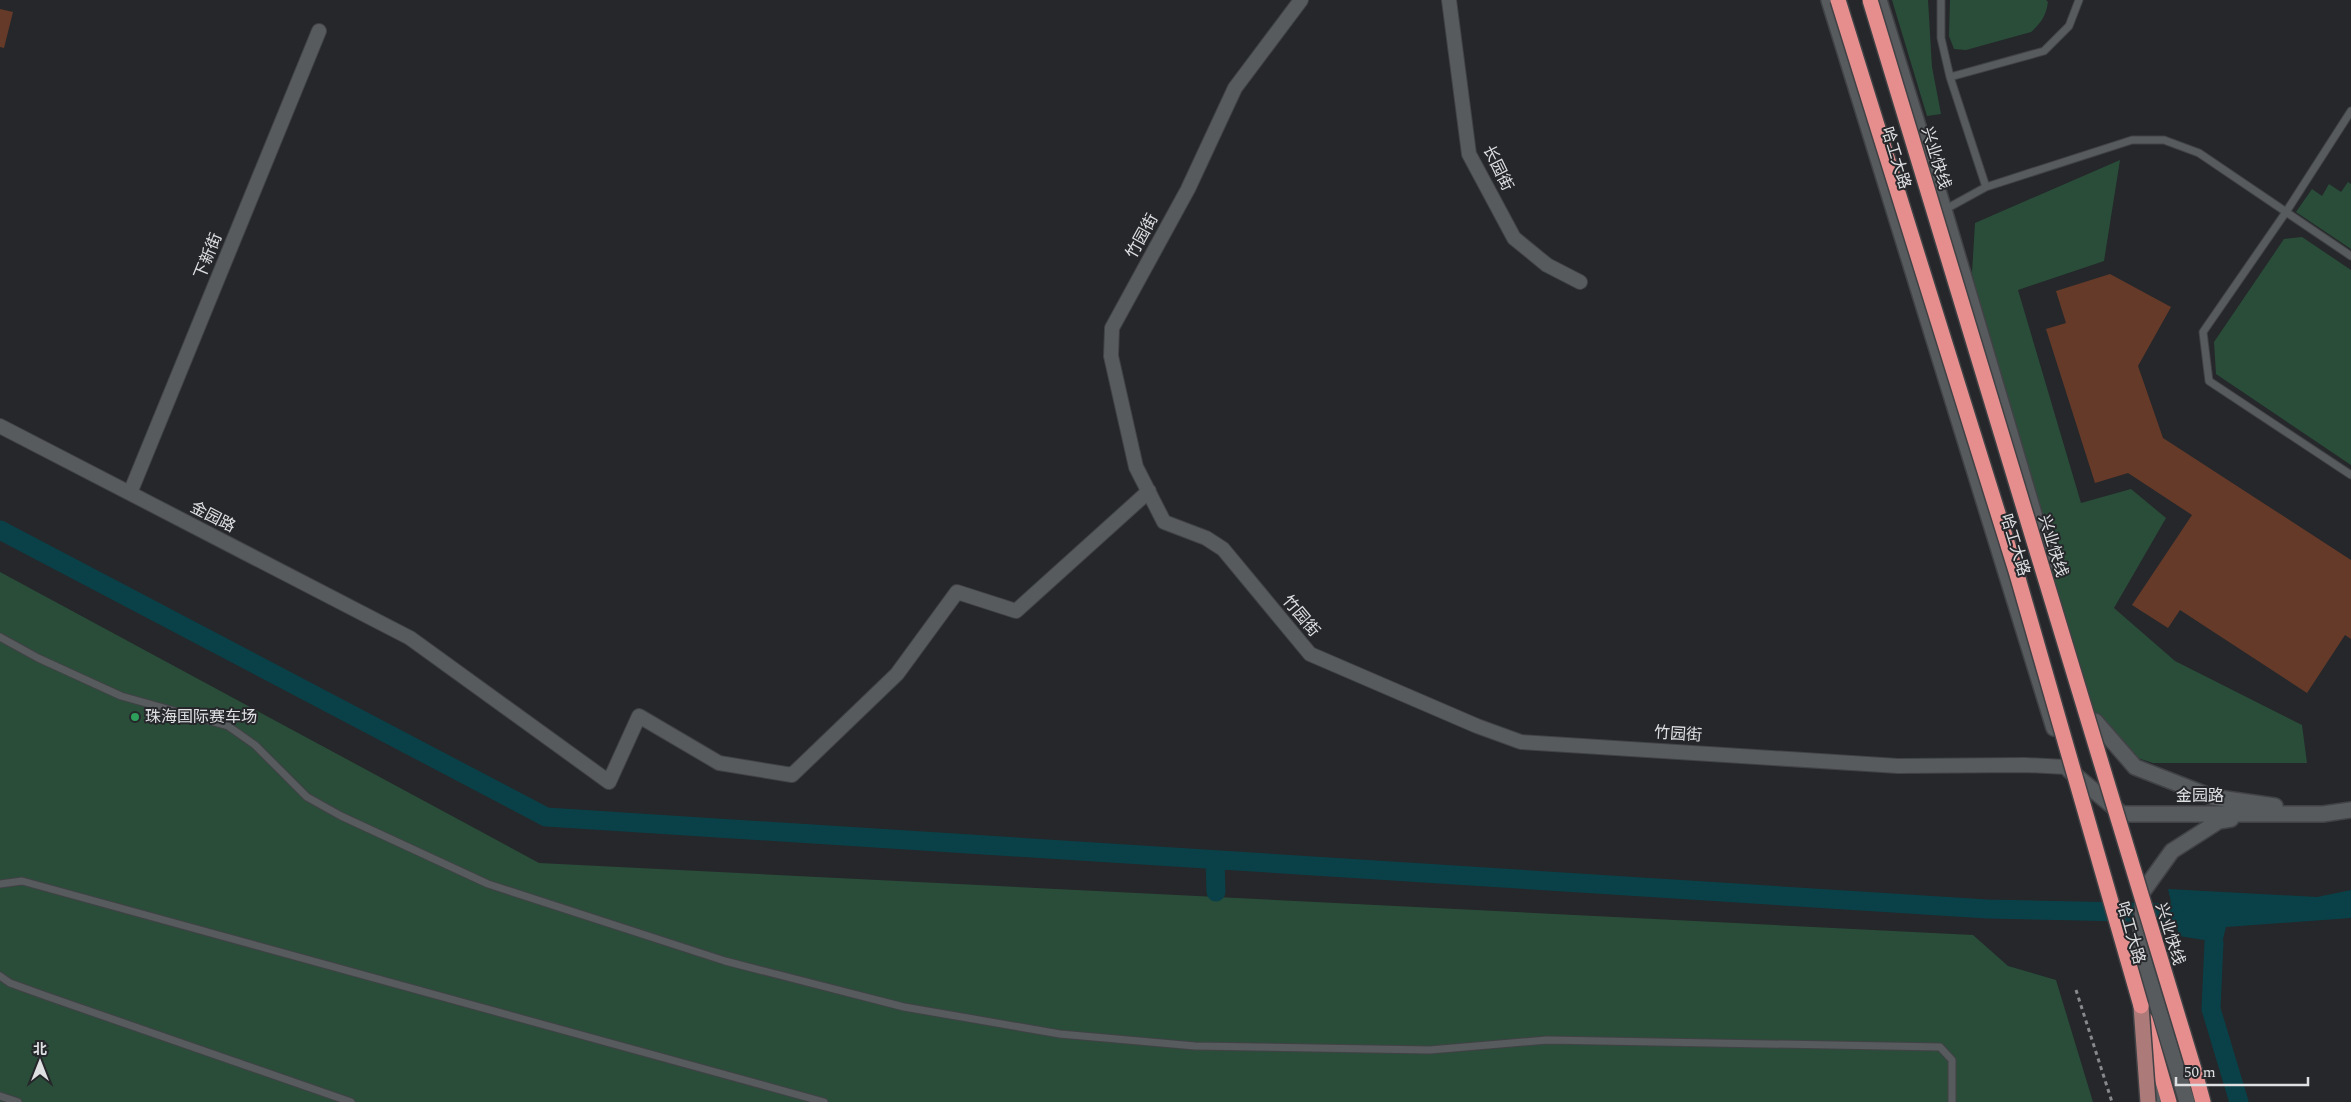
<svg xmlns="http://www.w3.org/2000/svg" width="2351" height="1102" font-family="Spectral,'Noto Sans SC',serif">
<rect width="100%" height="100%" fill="#25272a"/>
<path fill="#2a4d3a" d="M1892,0H1928L1932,67L1941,114L1927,116Z
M1950,0H2046L2048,2C2046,16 2041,23 2031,32L1966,50L1954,49L1949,36Z
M2120,160L2104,261L2018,290L2081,503L2131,489L2166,518L2114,608L2175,661L2302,725L2307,763H2153L2110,749L2095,721L2032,507L1972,273L1975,223Z
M2348,182L2351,184V249L2296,212L2312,189L2322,196L2329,184L2341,192Z
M2302,237L2351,270V465L2216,374L2214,342L2284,239Z
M0,572L539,863L1973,935L2008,966L2056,980L2093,1102H0Z"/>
<path fill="#0a4148" d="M2168,889L2317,897L2351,890V918L2226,927L2222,943L2179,936Z"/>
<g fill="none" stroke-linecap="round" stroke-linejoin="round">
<path stroke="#0a4148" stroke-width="19" d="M0,530L546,817L1987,909L2173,913
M1215,860L1216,892
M2214,942L2211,1009L2239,1102"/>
</g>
<path fill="#663a29" d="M0,9L13,12L4,48L0,47Z
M2110,274L2171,307L2138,366L2163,438L2351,560V639L2345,635L2307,693L2180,610L2168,628L2132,605L2192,515L2128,473L2095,483L2046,329L2066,323L2056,291Z"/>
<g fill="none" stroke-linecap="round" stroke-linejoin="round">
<defs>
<path id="lane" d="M1941,0V38L1950,77L1986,187
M1950,77L2044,51L2069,26L2079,0
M2351,111L2286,212L2203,332L2209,381L2351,475
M1944,210L1986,187L2132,140H2164L2199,153L2351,256
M0,637L38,658L121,696L228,726L255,745L307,797L341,816L488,884L725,961L904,1007L1060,1034L1195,1046L1430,1050L1547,1040L1940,1047L1952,1060V1102
M0,884L22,881L824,1102
M0,976L10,983L46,996L351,1102
M0,1096L18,1102"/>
<path id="street" d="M1301,0L1235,88L1188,189L1112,328L1111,356L1136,467L1164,522L1206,538L1223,549L1310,654L1477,726L1521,742L1898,766L2025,765L2066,767
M1449,0L1469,154L1514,238L1547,265L1580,282
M0,426L410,638L609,782L639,716L719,763L792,775L897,674L957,592L1016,611L1149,491
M130,493L319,31"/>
<path id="secondary" d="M1829,0L2054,728
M1879,0L1944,210L2048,561
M2095,721L2135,767L2212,797L2275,806
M2069,770L2122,814H2323L2351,810
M2144,890L2172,851L2219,821L2231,819
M2143,903L2140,948L2187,1102
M2149,1062L2159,1102"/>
<path id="highway" d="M2145,1019L2169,1102
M2196,1076L2203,1102"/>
</defs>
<use href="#lane" stroke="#404245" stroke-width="9"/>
<use href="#street" stroke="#404245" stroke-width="16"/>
<use href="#secondary" stroke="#404245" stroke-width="18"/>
<use href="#highway" stroke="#404245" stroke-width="18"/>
<path stroke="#87898c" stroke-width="3" stroke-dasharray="4 4" stroke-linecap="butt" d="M2076,990L2112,1102"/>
<use href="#lane" stroke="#585b5e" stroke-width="7"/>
<use href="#street" stroke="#585b5e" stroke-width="14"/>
<use href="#secondary" stroke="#585b5e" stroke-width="15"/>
<use href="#highway" stroke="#e68e8d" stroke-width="15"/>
<defs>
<path id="primary-bridge" d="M2141,1006L2148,1102"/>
<path id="highway-bridge" d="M1838,0L2016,571L2141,1006
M1870,0L2196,1076"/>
</defs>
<use href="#primary-bridge" stroke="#404245" stroke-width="18" stroke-linecap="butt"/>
<use href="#highway-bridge" stroke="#404245" stroke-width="18" stroke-linecap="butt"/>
<use href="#primary-bridge" stroke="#ad7a7a" stroke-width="15"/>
<use href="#highway-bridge" stroke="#e68e8d" stroke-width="15"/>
</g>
<circle fill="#2e9e5b" stroke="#25272a" stroke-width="2" cx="135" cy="717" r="5"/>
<g text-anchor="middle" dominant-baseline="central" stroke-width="4" stroke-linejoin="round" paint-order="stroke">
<g font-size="16" fill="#dee0e2" stroke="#25272a">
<text transform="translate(1896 158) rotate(73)">哈工大路</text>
<text transform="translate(1936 158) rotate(73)">兴业快线</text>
<text transform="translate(1498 168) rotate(64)">长园街</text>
<text transform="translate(1142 236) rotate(-61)">竹园街</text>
<text transform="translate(208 256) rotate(-68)">下新街</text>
<text transform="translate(213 517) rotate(27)">金园路</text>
<text transform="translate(2015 545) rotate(73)">哈工大路</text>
<text transform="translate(2053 546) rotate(73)">兴业快线</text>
<text transform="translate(1301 616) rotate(50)">竹园街</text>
<text transform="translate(1678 734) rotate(4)">竹园街</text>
<text x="2200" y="796">金园路</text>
<text transform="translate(2131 933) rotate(74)">哈工大路</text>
<text transform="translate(2170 934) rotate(73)">兴业快线</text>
</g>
<g font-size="16" fill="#dee0e2" stroke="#25272a" text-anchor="start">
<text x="145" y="717">珠海国际赛车场</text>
</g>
</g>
<g transform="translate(40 1062)" stroke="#25272a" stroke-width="4" paint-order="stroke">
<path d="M0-4L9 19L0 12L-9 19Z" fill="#dee0e2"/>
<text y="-8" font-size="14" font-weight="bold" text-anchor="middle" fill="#dee0e2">北</text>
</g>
<path d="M2176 1077v8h132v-8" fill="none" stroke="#dee0e2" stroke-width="2.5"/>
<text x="2184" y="1077" font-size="15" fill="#dee0e2" stroke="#25272a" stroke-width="4" paint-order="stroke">50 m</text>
</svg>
